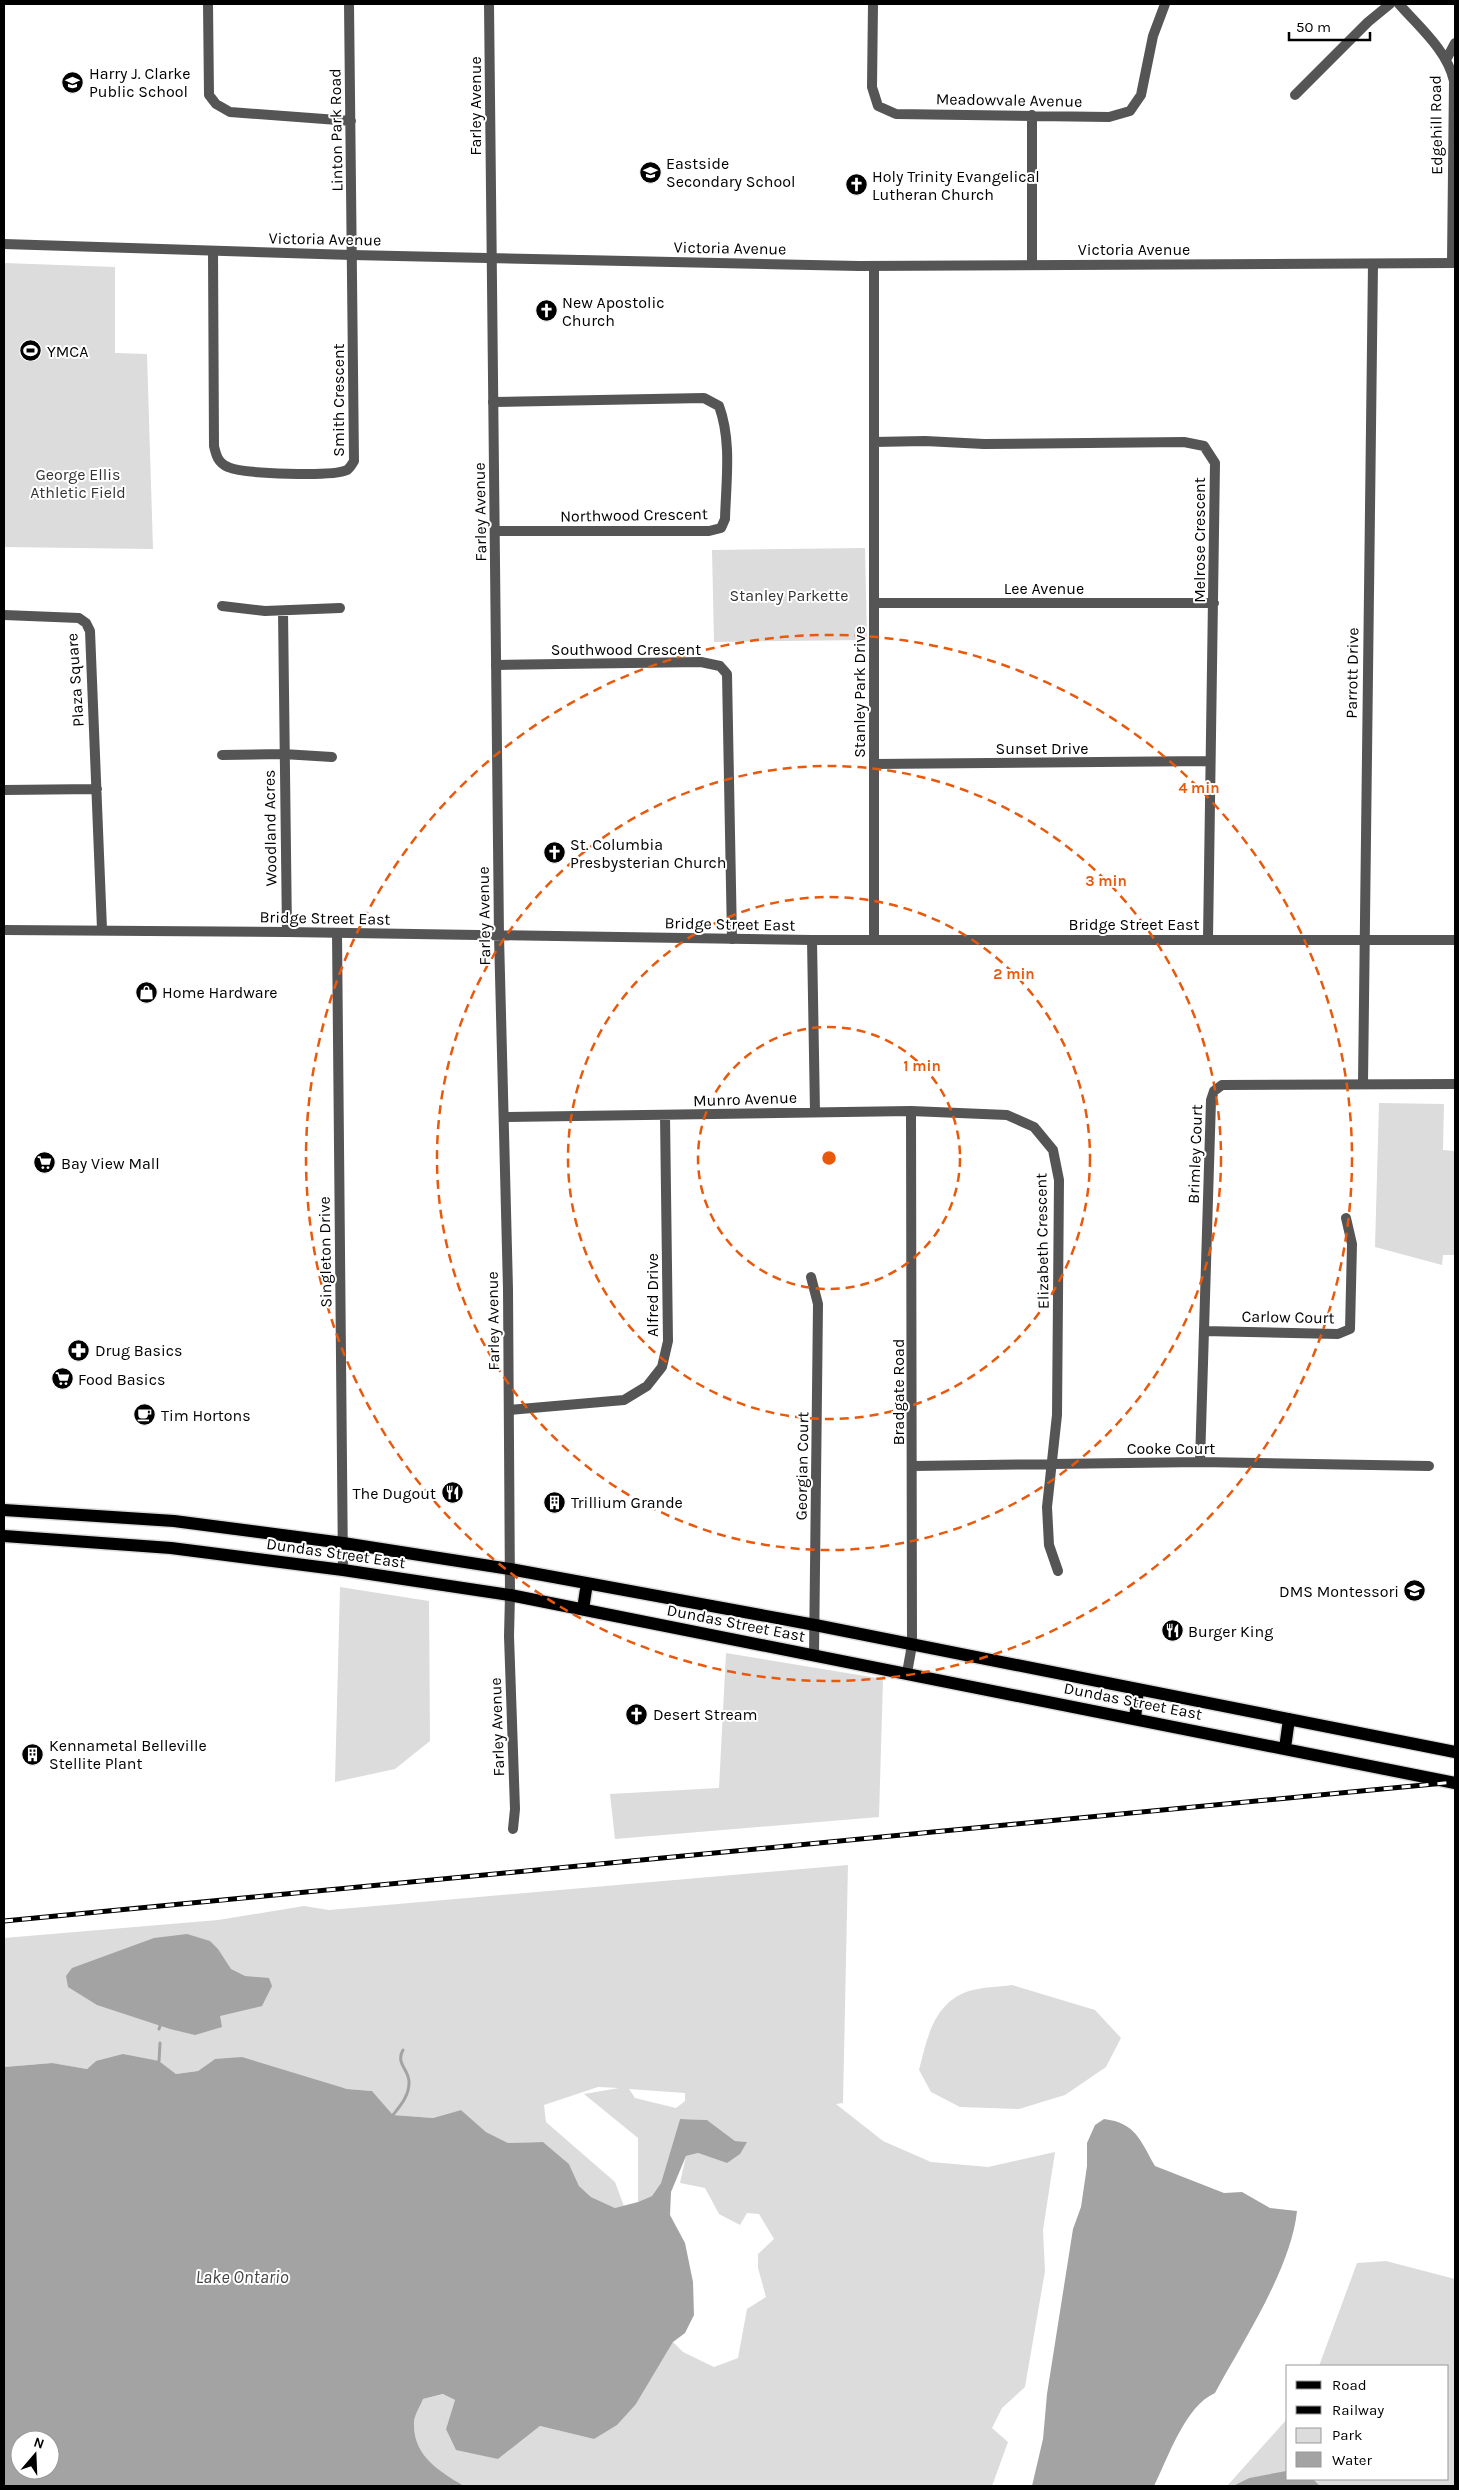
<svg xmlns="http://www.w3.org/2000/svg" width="1459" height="2490" font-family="Karla,sans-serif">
<rect width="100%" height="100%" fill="#fff"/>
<path fill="#dcdcdc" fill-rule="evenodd" d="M4,263L115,267V353L147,354L153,549L4,547Z
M865,548L867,640L714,642L712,550Z
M1379,1103L1444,1104L1443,1150L1455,1151V1255H1443L1442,1265L1375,1247Z
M340,1587L429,1601L430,1741L395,1769L335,1782Z
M726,1653L883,1679L879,1817L615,1839L610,1794L719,1788Z
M848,1865L843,2103L836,2104L883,2141L931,2162L988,2167L1055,2152L1043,2230L1045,2271L1025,2387L1002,2408L992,2428L1008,2442L992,2486H464C441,2472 414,2457 414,2425C413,2417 420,2407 423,2399L444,2394L455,2400L446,2429L498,2459L540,2426L594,2439L636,2404L673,2342L683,2352L714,2367L738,2358L747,2309L766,2297L758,2268V2254L774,2239L759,2214L747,2213L740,2225L719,2214L705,2188L680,2183L686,2156L698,2153L727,2163L746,2142L735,2141L707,2120L680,2119L661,2183L652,2196L638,2202V2138L584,2094L619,2088L598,2087L544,2105L546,2122L615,2182L624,2206L615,2208L591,2197L579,2186L569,2164L543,2142L508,2143L486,2132L461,2110L433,2118L393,2115L372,2091L347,2089L215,2059L198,2071L176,2074L159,2061H96L87,2069L51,2063L4,2067V1938L218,1920L304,1906L329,1910ZM629,2089L685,2093V2101L676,2108L635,2098Z
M1012,1985L1095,2010L1121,2038L1106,2067L1065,2095L1019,2109L960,2107L931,2092L919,2070C927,2039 933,2003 969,1991C982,1987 998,1987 1012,1985Z
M1386,2261L1455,2279V2486H1320L1313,2479H1448V2366H1319L1357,2263Z
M1288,2418V2472L1249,2478L1233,2486H1227Z"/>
<path fill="#a3a3a3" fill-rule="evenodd" d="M187,1934L210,1941L218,1949L231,1969L245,1976L269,1978L272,1986L262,2006L220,2016L222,2027L195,2035L170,2029L97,2005L68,1987L66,1976L72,1968L154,1938Z
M123,2054L159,2061L176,2074L198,2071L215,2059L242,2057L347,2089L372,2091L393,2115L433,2118L461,2110L486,2132L508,2143L543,2142L569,2164L579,2186L591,2197L615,2208L638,2202L652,2196L661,2183L680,2119L707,2120L735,2141L747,2142L740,2154L727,2163L698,2153L686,2156L671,2192L670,2215L685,2243L693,2282L694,2315L685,2333L673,2342L636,2404L617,2425L594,2439L540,2426L498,2459L456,2450L446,2429L455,2400L443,2394L423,2399C420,2407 413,2417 414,2425C414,2457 441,2472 464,2486H4V2067L52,2063L87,2069L96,2061ZM20,2440H50V2470H20Z
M1104,2119C1136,2123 1140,2140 1155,2166L1224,2193L1242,2192L1270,2208L1297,2211C1291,2269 1243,2341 1215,2393C1185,2406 1168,2458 1154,2486H1032L1043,2439L1047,2394L1073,2229L1081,2207L1087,2166V2143L1095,2125Z
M1286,2471L1288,2479H1313L1320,2486H1233L1249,2478Z"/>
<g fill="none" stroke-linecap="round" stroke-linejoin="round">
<path stroke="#a3a3a3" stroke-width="3" d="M159,2029L160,2026
M159,2061L160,2043
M393,2115C400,2106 409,2096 409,2083C410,2070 395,2064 403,2050"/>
<defs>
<path id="primary" d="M4,1510L174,1521L343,1543L510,1569L815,1625L1455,1752
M4,1536L171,1548L343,1570L510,1595L1455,1783
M583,1609L587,1583
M1135,1719L1138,1689
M1285,1748L1289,1719"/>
</defs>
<use href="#primary" stroke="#dbdbdb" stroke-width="15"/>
<path stroke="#555" stroke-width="10" d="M208,4L209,95L216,104L230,112L351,121
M873,4L872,87L878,106L896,114L1109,117L1130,111L1141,95L1153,36L1165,4
M1399,4C1419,27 1447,50 1454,81L1452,263
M1446,60L1455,43
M1295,95L1368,22L1390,4
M213,251L214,446C216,455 218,463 228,467C244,474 332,477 347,470C350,468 352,464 354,461L349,4
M1032,264V115
M874,266V939
M493,402L704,398L719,406C732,441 726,482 725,519L721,528L709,531H495
M874,442L925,441L984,444L1184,442L1204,446L1215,463L1208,939
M875,603H1214
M222,606L265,611L340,608
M283,611L287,932
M4,615L79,618L86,623L90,631L102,929
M496,665L701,662L720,666L727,674L732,939
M222,755L283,754L332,757
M874,764L1210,761
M4,790L97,789
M337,933L343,1570
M812,940L815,1112
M1363,1083L1373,264
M504,1117L911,1111L1007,1115L1034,1127L1053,1150L1059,1180L1057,1415L1047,1507L1049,1545L1058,1571
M811,1277L818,1304L814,1656
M1204,1331L1338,1334L1350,1329L1352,1244L1346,1218
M509,1410L624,1400L647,1386L662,1367L668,1341L665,1116
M1200,1462L1211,1100L1214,1091L1222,1085L1455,1084
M913,1466L1200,1462L1429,1466
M510,1595L509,1636L515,1809L513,1829
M907,1673L912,1645L911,1111"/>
<path stroke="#555" stroke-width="10" d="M489,4L499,936L508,1289L510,1595
M4,244L352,255L859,266L1455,263
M4,930L287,932L812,940H1455"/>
<use href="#primary" stroke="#000" stroke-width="12"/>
<defs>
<path id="rail" d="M4,1921L1455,1782"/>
</defs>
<use href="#rail" stroke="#000" stroke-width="5"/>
<use href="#rail" stroke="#fff" stroke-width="3" stroke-dasharray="9" stroke-linecap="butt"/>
</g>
<g fill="none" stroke="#e8590c" stroke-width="2.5" stroke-dasharray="9 6">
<circle cx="829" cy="1158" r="131"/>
<circle cx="829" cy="1158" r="261"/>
<circle cx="829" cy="1158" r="392"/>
<circle cx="829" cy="1158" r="523"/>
</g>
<defs>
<symbol id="school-disc" viewBox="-11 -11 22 22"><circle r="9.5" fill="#000" stroke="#fff"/><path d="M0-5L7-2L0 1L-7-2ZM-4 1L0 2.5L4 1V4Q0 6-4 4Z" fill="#fff"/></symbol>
<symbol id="church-disc" viewBox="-11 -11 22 22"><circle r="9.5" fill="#000" stroke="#fff"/><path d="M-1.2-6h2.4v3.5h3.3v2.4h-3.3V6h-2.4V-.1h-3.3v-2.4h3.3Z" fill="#fff"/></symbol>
<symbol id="stadium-disc" viewBox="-11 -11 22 22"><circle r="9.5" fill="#000" stroke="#fff"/><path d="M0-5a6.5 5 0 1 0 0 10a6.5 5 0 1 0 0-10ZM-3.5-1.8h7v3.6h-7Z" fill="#fff"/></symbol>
<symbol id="shop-disc" viewBox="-11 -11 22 22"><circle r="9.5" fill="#000" stroke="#fff"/><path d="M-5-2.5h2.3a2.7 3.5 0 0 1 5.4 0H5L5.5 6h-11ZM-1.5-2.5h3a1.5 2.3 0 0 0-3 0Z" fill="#fff"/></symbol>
<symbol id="supermarket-disc" viewBox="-11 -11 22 22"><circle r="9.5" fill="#000" stroke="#fff"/><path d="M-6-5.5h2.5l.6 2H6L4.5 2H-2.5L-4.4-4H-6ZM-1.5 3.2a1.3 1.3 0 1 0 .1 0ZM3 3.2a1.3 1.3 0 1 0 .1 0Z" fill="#fff"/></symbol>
<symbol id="pharmacy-disc" viewBox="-11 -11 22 22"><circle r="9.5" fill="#000" stroke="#fff"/><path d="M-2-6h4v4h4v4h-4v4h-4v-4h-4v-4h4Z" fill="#fff"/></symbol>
<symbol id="cafe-disc" viewBox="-11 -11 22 22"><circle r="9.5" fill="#000" stroke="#fff"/><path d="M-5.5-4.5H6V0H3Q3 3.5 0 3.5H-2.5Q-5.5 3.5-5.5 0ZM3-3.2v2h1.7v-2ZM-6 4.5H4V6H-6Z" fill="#fff"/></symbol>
<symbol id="restaurant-disc" viewBox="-11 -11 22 22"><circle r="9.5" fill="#000" stroke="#fff"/><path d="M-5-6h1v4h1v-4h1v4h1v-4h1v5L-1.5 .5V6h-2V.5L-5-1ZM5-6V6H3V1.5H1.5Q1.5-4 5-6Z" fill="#fff"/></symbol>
<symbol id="building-disc" viewBox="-11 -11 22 22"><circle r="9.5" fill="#000" stroke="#fff"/><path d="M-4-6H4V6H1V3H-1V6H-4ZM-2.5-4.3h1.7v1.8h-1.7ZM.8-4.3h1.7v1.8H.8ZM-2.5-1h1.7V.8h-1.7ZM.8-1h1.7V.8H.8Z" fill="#fff"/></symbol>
</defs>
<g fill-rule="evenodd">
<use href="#school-disc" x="60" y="70" width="25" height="25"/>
<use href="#school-disc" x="638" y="160" width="25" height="25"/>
<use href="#church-disc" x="844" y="172" width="25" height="25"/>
<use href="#church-disc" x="534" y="298" width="25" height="25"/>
<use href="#stadium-disc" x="18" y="338" width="25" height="25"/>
<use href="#church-disc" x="542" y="840" width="25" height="25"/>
<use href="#shop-disc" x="134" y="980" width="25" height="25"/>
<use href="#supermarket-disc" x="32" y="1150" width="25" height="25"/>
<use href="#pharmacy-disc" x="66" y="1338" width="25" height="25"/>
<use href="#supermarket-disc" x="50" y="1366" width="25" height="25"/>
<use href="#cafe-disc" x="132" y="1402" width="25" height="25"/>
<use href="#restaurant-disc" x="440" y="1480" width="25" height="25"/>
<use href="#building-disc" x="542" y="1490" width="25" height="25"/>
<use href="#school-disc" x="1402" y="1578" width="25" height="25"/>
<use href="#restaurant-disc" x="1160" y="1618" width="25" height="25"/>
<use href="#church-disc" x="624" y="1702" width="25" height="25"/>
<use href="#building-disc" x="20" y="1742" width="25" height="25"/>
</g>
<g text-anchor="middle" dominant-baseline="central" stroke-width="4" stroke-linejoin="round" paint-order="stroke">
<g font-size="16" fill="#000" stroke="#fff" text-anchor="start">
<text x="89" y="73">Harry J. Clarke<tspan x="89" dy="18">Public School</tspan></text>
<text x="666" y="163">Eastside<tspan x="666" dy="18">Secondary School</tspan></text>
<text x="872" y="176">Holy Trinity Evangelical<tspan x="872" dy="18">Lutheran Church</tspan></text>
<text x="562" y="302">New Apostolic<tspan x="562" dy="18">Church</tspan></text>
<text x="47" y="351">YMCA</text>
<text x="570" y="844">St. Columbia<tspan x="570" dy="18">Presbysterian Church</tspan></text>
<text x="162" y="992">Home Hardware</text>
<text x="61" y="1163">Bay View Mall</text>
<text x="95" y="1350">Drug Basics</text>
<text x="78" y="1379">Food Basics</text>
<text x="161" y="1415">Tim Hortons</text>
<text x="436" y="1493" text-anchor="end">The Dugout</text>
<text x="571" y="1502">Trillium Grande</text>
<text x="1399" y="1591" text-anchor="end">DMS Montessori</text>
<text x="1188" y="1631">Burger King</text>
<text x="653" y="1714">Desert Stream</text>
<text x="49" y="1745">Kennametal Belleville<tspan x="49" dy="18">Stellite Plant</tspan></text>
</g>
<g font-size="16" fill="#000" stroke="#fff">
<text transform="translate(1009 100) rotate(1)">Meadowvale Avenue</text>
<text transform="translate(475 106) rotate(-90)">Farley Avenue</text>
<text transform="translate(1436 125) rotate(-91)">Edgehill Road</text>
<text transform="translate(336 130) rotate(-91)">Linton Park Road</text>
<text transform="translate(325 239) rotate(1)">Victoria Avenue</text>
<text transform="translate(730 248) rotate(1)">Victoria Avenue</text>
<text x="1134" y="249">Victoria Avenue</text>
<text transform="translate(338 400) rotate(-90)">Smith Crescent</text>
<text transform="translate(480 512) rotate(-91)">Farley Avenue</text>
<text transform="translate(634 515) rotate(-1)">Northwood Crescent</text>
<text transform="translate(1199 540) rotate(-90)">Melrose Crescent</text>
<text x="1044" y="588">Lee Avenue</text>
<text x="626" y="649">Southwood Crescent</text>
<text transform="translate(1352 673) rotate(-89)">Parrott Drive</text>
<text transform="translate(75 680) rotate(-94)">Plaza Square</text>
<text transform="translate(859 692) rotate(-90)">Stanley Park Drive</text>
<text x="1042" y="748">Sunset Drive</text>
<text transform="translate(270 828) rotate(-91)">Woodland Acres</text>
<text transform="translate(484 916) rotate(-91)">Farley Avenue</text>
<text transform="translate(325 918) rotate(1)">Bridge Street East</text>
<text transform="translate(730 924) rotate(1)">Bridge Street East</text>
<text x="1134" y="924">Bridge Street East</text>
<text transform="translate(745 1099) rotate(-2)">Munro Avenue</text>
<text transform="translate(1195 1154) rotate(-88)">Brimley Court</text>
<text transform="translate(1042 1241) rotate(-91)">Elizabeth Crescent</text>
<text transform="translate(325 1252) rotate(-91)">Singleton Drive</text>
<text transform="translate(652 1295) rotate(-90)">Alfred Drive</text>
<text transform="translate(1288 1317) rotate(1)">Carlow Court</text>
<text transform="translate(493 1321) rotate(-91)">Farley Avenue</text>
<text transform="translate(898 1392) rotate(-90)">Bradgate Road</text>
<text x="1171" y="1448">Cooke Court</text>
<text transform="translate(802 1466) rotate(-89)">Georgian Court</text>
<text transform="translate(336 1553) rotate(8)">Dundas Street East</text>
<text transform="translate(736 1623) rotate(11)">Dundas Street East</text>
<text transform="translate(1133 1701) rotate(11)">Dundas Street East</text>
<text transform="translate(497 1727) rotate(-92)">Farley Avenue</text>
</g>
<g font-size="16" fill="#333" stroke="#fff">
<text x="78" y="474">George Ellis<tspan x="78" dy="18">Athletic Field</tspan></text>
<text x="789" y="595">Stanley Parkette</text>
</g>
<g font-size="18" font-style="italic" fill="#444" stroke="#fff">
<text x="242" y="2277">Lake Ontario</text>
</g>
</g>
<circle cx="829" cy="1158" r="8" fill="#e8590c" stroke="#fff" stroke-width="2.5"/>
<g font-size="15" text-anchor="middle" font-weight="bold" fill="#e8590c" stroke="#fff" stroke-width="4" stroke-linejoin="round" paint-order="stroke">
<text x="1199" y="793">4 min</text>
<text x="1106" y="886">3 min</text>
<text x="1014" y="979">2 min</text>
<text x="922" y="1071">1 min</text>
</g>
<rect width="1459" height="2490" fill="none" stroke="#000000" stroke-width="10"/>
<rect x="1286" y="2365" width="162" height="115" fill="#ffffff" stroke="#999999"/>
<rect x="1296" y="2381" width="25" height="8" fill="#000000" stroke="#999999"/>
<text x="1332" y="2390" font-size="15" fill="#000000">Road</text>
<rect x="1296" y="2406" width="25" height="8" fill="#000000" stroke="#999999"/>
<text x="1332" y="2415" font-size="15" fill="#000000">Railway</text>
<rect x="1296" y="2428" width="25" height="15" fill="#dcdcdc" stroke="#999999"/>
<text x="1332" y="2440" font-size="15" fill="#000000">Park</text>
<rect x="1296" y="2452" width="25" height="15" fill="#a3a3a3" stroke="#999999"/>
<text x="1332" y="2465" font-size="15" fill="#000000">Water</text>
<g transform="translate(35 2455) rotate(19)"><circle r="24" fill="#ffffff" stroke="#999999"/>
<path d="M0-4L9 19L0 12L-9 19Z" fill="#000000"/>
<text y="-8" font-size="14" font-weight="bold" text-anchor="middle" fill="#000000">N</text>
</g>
<path d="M1289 32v8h81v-8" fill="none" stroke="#000000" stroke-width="2.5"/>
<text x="1296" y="32" font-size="15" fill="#000000" stroke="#ffffff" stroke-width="4" paint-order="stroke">50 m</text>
</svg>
